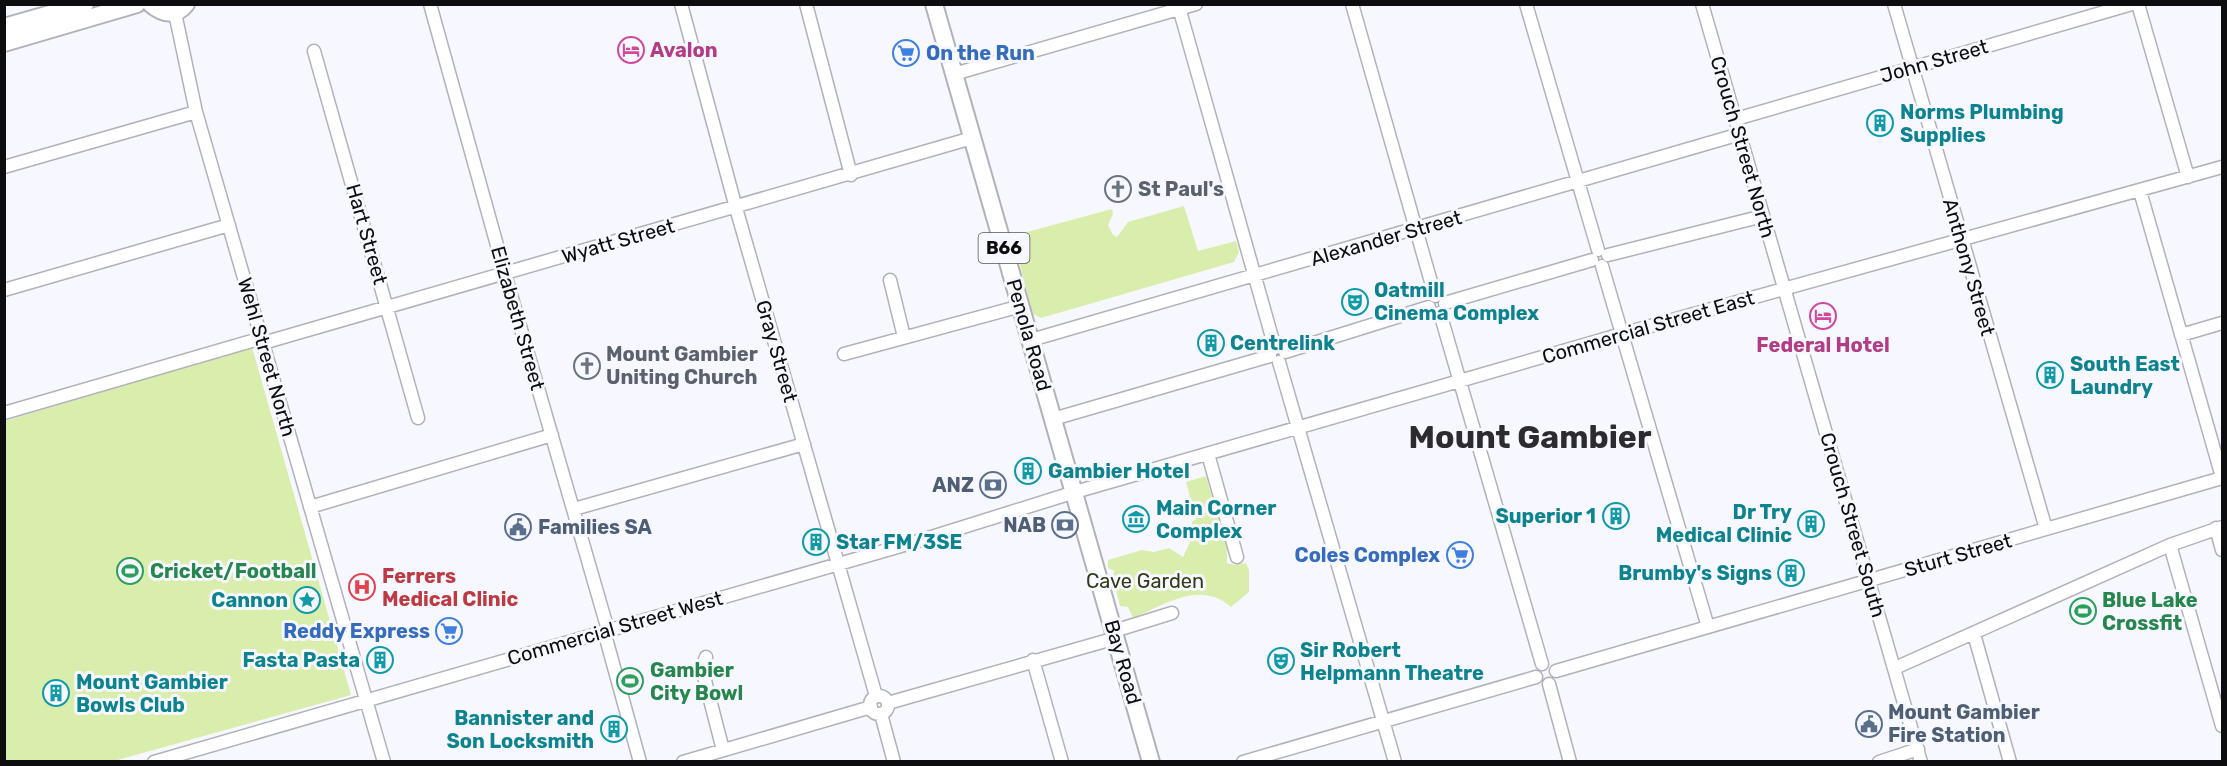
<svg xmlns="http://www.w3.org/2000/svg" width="2227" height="766" font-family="Rubik,sans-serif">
<rect width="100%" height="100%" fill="#f7f8ff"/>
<path fill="#d9edac" d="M1184,206L1198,251L1236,241L1239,252L1234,262L1041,318L1033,314L1012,236L1112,209L1113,214L1108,225L1113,235L1117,237L1128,222Z
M252,347L351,695L114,761H5V421Z
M1206,476L1227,548V563L1235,565L1246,563L1249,570V592L1231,607C1200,580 1166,604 1133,618L1128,607L1120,606L1112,575L1115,571L1108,568V560L1142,550L1154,552L1169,548L1183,557L1191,540L1192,522L1196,519L1186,482Z"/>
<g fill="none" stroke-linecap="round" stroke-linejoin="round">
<defs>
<path id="minor" d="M430,4L505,274L608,630
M681,4L736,208L876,696
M806,4L851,175
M1178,4L1275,348
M1352,4L1435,296
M1526,4L1598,250
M1702,4L1921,762
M1894,4L2046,529
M2138,4L2188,177
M175,13L196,112L384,762
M314,51L418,418
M954,74L1196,4
M1736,119L2132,4
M4,167L196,112
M2140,191L2222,477
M1608,255L1763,216
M1602,266L1708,627
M890,280L904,337
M4,290L229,225
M1445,303L1592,260
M1440,313L1542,664
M2181,335L2222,323
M1031,340L1740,134
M263,343L972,138
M1285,352L1429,307
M844,354L1021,306
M1279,362L1395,762
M4,413L262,338
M1053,419L1270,356
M1208,454L1237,557
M310,507L552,435
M574,509L804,444
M2216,528L2222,550
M2170,545L2222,726
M604,631L640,762
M1114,631L1172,613
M1974,634L2010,762
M706,657L702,669L723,750
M1033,660L1062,762
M1895,668L2170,545L2222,527
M1556,671L2222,478
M1549,684L1570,762
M870 705a9 9 0 1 1 18 0a9 9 0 1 1-18 0Z
M888,703L1116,638
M881,714L894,762
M154,762L925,539L1075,492L1622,334L2222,167
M683,762L871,707
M1243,762L1536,677
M1879,762L1918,749"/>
<path id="major" d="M151,4C163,14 176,17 186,4
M934,4L1151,762
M4,27L85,4
M4,43L137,4"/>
</defs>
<use href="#minor" stroke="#b1b2b9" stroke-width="15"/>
<use href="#major" stroke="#b1b2b9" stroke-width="20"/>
<use href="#minor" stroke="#fff" stroke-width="12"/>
<use href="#major" stroke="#fff" stroke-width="16"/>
</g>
<defs>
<symbol id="hotel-ring" viewBox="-11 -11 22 22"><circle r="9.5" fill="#f7f8ff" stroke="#d1479c" stroke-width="1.5"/><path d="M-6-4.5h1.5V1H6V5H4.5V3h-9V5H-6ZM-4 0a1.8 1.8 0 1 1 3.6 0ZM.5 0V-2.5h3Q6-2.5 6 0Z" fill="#d1479c"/></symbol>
<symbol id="supermarket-ring" viewBox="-11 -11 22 22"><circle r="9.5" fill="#f7f8ff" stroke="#3f7fe0" stroke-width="1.5"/><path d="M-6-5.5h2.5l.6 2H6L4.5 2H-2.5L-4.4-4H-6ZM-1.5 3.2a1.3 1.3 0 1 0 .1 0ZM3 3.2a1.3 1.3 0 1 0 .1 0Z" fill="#3f7fe0"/></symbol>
<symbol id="building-ring" viewBox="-11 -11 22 22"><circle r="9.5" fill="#f7f8ff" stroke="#0f9aa8" stroke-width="1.5"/><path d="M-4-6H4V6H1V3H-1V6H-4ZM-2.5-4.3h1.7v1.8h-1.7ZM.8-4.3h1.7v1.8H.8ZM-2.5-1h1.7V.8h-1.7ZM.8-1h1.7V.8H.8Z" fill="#0f9aa8"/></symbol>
<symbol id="church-ring" viewBox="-11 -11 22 22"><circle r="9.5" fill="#f7f8ff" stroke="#6b7280" stroke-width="1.5"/><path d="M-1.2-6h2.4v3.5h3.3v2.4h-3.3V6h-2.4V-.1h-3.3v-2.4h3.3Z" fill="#6b7280"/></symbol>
<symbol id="theatre-ring" viewBox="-11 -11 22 22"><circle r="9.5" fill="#f7f8ff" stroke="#0f9aa8" stroke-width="1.5"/><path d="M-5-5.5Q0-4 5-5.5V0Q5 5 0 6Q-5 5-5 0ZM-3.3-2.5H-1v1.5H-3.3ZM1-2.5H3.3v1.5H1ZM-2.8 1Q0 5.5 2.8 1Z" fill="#0f9aa8"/></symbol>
<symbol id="bank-ring" viewBox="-11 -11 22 22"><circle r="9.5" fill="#f7f8ff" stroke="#5c6f8a" stroke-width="1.5"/><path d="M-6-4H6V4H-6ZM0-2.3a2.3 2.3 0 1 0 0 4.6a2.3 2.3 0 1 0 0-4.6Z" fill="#5c6f8a"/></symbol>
<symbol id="museum-ring" viewBox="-11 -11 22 22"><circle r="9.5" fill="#f7f8ff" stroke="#0f9aa8" stroke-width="1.5"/><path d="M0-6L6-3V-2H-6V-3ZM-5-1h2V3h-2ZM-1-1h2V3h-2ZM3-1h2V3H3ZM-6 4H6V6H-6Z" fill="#0f9aa8"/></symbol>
<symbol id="civic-ring" viewBox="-11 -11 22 22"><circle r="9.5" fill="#f7f8ff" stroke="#5c6f8a" stroke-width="1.5"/><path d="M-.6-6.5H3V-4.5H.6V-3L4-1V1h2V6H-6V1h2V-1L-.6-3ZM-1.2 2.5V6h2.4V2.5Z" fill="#5c6f8a"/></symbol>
<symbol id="stadium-ring" viewBox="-11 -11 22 22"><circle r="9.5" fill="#f7f8ff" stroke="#2e9e5b" stroke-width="1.5"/><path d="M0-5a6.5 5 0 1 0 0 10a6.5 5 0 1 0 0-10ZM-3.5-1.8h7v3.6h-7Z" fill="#2e9e5b"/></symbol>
<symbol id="hospital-ring" viewBox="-11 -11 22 22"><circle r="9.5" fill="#f7f8ff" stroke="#e0444e" stroke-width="1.5"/><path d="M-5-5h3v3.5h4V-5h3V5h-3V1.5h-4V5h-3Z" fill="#e0444e"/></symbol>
<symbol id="sight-ring" viewBox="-11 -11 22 22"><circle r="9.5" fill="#f7f8ff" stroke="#0f9aa8" stroke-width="1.5"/><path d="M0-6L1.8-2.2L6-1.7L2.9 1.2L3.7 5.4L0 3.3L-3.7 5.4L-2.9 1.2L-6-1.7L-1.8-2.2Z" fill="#0f9aa8"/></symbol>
</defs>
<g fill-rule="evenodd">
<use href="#hotel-ring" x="616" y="35" width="30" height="30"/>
<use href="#supermarket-ring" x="891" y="38" width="30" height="30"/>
<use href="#building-ring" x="1865" y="108" width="30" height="30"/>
<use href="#church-ring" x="1103" y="174" width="30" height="30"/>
<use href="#theatre-ring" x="1340" y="287" width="30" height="30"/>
<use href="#hotel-ring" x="1808" y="301" width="30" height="30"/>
<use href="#building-ring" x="1196" y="328" width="30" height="30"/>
<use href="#church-ring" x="572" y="351" width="30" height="30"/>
<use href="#building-ring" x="2035" y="360" width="30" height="30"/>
<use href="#building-ring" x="1013" y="456" width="30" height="30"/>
<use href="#bank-ring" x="978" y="470" width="30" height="30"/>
<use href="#building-ring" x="1601" y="501" width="30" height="30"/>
<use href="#museum-ring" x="1121" y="504" width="30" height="30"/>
<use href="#building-ring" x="1796" y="509" width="30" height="30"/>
<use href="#bank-ring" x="1050" y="510" width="30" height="30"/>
<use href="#civic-ring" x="503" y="512" width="30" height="30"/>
<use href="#building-ring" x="801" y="527" width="30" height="30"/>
<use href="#supermarket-ring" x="1445" y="540" width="30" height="30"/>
<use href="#stadium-ring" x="115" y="556" width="30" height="30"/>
<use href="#building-ring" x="1776" y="558" width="30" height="30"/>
<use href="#hospital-ring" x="347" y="572" width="30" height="30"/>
<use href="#sight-ring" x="292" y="585" width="30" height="30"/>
<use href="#stadium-ring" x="2068" y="596" width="30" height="30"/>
<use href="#supermarket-ring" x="434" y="616" width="30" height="30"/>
<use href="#building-ring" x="365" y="645" width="30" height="30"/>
<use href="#theatre-ring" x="1266" y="646" width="30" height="30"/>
<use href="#stadium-ring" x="615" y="666" width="30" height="30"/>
<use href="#building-ring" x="41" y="678" width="30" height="30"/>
<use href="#civic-ring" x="1854" y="709" width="30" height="30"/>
<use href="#building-ring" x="599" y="714" width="30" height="30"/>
</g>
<g text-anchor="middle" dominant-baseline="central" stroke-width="6" stroke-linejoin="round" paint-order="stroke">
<rect fill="#f7f8ff" stroke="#535457" stroke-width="1.5" x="978.5" y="233" width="51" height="30" rx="4.5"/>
<g font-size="18" font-weight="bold" fill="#0d0d0f">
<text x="1004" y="248">B66</text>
</g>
<g font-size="20" font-weight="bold" fill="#b23c85" stroke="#f7f8ff" text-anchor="start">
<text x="650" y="50">Avalon</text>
<text x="1823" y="345" text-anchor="middle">Federal Hotel</text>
</g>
<g font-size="20" font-weight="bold" fill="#366cbe" stroke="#f7f8ff" text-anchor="end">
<text x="926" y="53" text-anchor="start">On the Run</text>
<text x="1440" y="555">Coles Complex</text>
<text x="430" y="631">Reddy Express</text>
</g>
<g font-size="20" fill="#0d0d0f" stroke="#f7f8ff">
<text transform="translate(1934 61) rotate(-16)">John Street</text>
<text transform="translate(1743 147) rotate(74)">Crouch Street North</text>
<text transform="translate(367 234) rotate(74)">Hart Street</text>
<text transform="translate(1386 238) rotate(-16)">Alexander Street</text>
<text transform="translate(618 241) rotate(-16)">Wyatt Street</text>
<text transform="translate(1969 267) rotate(74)">Anthony Street</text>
<text transform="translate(518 318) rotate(74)">Elizabeth Street</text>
<text transform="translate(1648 327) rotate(-16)">Commercial Street East</text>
<text transform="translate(1029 335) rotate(74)">Penola Road</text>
<text transform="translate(777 351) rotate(74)">Gray Street</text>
<text transform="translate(267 357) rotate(74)">Wehl Street North</text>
<text transform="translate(1853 525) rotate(74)">Crouch Street South</text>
<text transform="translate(1958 555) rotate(-16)">Sturt Street</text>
<text transform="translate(615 628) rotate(-16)">Commercial Street West</text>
<text transform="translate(1123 662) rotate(74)">Bay Road</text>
</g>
<g font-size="20" font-weight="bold" fill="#0d838f" stroke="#f7f8ff" text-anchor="start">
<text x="1900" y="112">Norms Plumbing<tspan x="1900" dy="23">Supplies</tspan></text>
<text x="1374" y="290">Oatmill<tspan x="1374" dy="23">Cinema Complex</tspan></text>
<text x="1230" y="343">Centrelink</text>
<text x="2070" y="364">South East<tspan x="2070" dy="23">Laundry</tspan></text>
<text x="1048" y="471">Gambier Hotel</text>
<text x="1156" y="508">Main Corner<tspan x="1156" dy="23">Complex</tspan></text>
<text x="1792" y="512" text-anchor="end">Dr Try<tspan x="1792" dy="23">Medical Clinic</tspan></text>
<text x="1596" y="516" text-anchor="end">Superior 1</text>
<text x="836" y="542">Star FM/3SE</text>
<text x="1772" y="573" text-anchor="end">Brumby's Signs</text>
<text x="288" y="600" text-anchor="end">Cannon</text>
<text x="1300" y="650">Sir Robert<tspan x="1300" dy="23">Helpmann Theatre</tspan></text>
<text x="360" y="660" text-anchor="end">Fasta Pasta</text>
<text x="76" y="682">Mount Gambier<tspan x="76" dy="23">Bowls Club</tspan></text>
<text x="594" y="718" text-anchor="end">Bannister and<tspan x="594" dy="23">Son Locksmith</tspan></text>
</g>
<g font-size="20" font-weight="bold" fill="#5b616d" stroke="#f7f8ff" text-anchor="start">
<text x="1138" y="189">St Paul's</text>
<text x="606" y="354">Mount Gambier<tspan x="606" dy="23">Uniting Church</tspan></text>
</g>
<g font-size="20" font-weight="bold" fill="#4e5e75" stroke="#f7f8ff" text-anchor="end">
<text x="974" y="485">ANZ</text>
<text x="1046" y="525">NAB</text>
<text x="538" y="527" text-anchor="start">Families SA</text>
<text x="1888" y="712" text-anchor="start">Mount Gambier<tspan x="1888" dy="23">Fire Station</tspan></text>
</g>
<g font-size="20" font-weight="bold" fill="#27864d" stroke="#f7f8ff" text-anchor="start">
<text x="150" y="571">Cricket/Football</text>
<text x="2102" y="600">Blue Lake<tspan x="2102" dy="23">Crossfit</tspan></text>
<text x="650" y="670">Gambier<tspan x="650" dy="23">City Bowl</tspan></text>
</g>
<g font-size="20" font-weight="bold" fill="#be3a42" stroke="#f7f8ff" text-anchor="start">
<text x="382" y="576">Ferrers<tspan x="382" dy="23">Medical Clinic</tspan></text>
</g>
<g font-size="20" fill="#323c14" stroke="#f7f8ff">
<text x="1145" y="581">Cave Garden</text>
</g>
<g font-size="32" font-weight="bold" fill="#2b2b31" stroke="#f7f8ff">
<text x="1530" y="437">Mount Gambier</text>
</g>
</g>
<rect width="2227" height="766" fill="none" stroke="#0d0d0f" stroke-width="12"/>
</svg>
